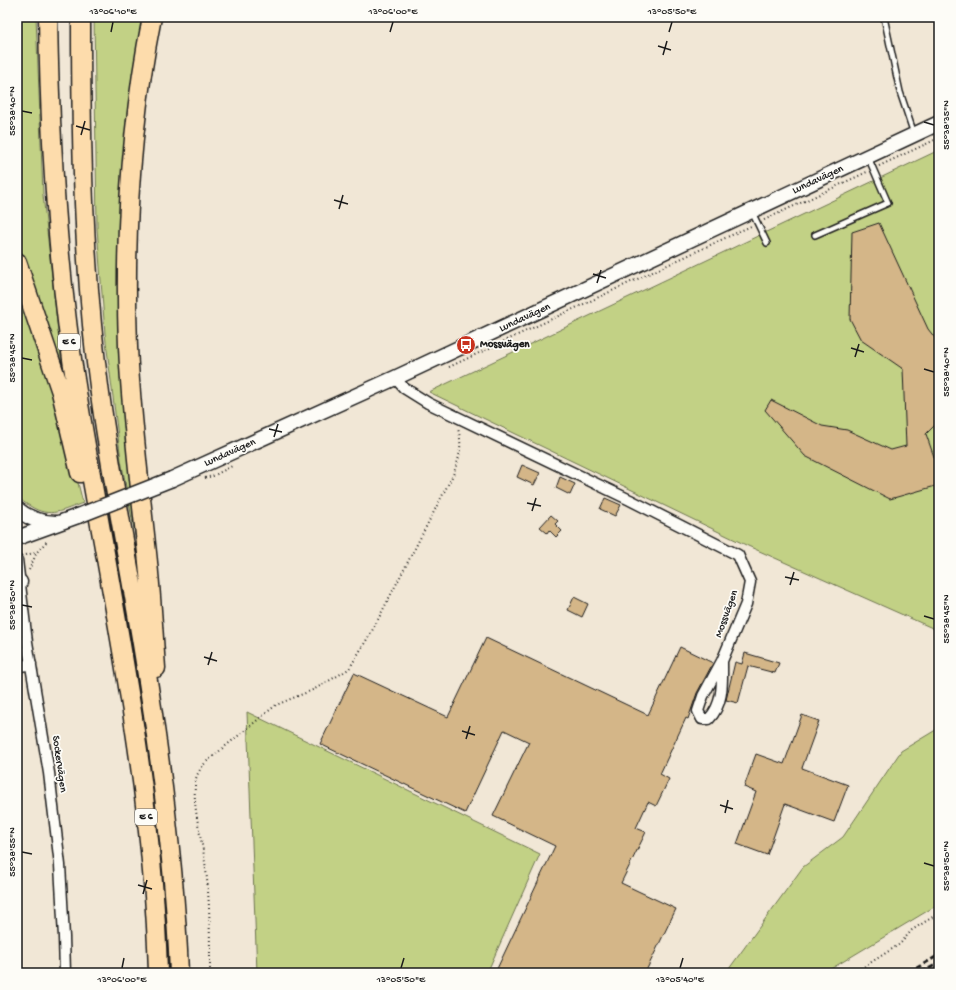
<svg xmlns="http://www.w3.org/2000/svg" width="956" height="990" font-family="'Gochi Hand',sans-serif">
<rect width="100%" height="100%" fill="#f1e7d6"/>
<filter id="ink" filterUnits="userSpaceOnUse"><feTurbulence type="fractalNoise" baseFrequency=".025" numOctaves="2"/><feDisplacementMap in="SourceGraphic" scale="8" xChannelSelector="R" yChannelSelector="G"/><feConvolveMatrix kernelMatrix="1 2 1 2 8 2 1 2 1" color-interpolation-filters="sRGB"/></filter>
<g filter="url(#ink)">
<path fill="#c2d185" stroke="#6f7650" d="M17,17H36L43,195L63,376L17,246Z
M94,17H144L132,79L118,252L122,376L143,577L121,460L105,334L97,228Z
M939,150V631L748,546L429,392Z
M17,284L55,391L83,503C63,510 50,519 30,506C23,502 20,500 17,493Z
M247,712L540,854L487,973H257Z
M939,728V904L824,973H726L803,867L843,837L901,751Z"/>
<path fill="#d4b688" stroke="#1c1c1c" d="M879,223L928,329L939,343V421L926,434L939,471V485L890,499L805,456L765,410L771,400L822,426L847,430L891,450L906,446L903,369L861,340L850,319L852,232Z
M522,465L540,473L534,485L517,477Z
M560,477L575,484L570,495L556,488Z
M605,498L621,505L615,516L600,509Z
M551,515L558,521L555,524L562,531L556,537L549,530L547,533L540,527Z
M574,597L588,604L582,617L568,610Z
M486,638L648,715L680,647L713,663L697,693L688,719L686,718L660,774L669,779L656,806L648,802L636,828L646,832L621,883L676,909L645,973H495L555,846L493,816L529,742L504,730L465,813L320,744L354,673L448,717Z
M745,653L779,663L775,673L748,666L738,703L726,700L735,662L742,664Z
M802,715L819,721L802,768L848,785L834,822L785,804L767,855L737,844L756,792L744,787L756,754L784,764Z"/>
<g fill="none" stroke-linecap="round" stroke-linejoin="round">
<defs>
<path id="service" d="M884,17L900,92L914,134
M752,212L767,243
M815,235L888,203L868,157"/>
<path id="minor" d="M395,378L404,388L428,403L630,500L738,555L750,582L746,604L722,661L703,696L698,711L702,719H709C724,703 722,682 722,661
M17,560L27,642L49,773L60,865L64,937L65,973
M17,667L31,664"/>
<path id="secondary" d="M172,479L395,378L939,123
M17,509C29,519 41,523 56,523
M17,538L78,516
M17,580L20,582"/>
<path id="motorway" d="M48,17C50,145 57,272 78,398C109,589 153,779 158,973
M81,17C81,141 83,271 100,394C112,481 130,568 144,656C161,761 175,866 179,973
M152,17C130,127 124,235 128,347C131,413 139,478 146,544C151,585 153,627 156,668
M17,262L61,392L80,473"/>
</defs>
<use href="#service" stroke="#1c1c1c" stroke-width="8"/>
<use href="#minor" stroke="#1c1c1c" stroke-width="13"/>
<use href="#secondary" stroke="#1c1c1c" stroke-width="17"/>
<use href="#motorway" stroke="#1c1c1c" stroke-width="21"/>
<path stroke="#1c1c1c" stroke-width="2" stroke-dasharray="1 3" stroke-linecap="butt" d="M879,166L939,138
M764,220L867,172
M449,367L751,226
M205,478L213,476L234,465
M26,555L37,552L48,540
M29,570L37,552
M210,973C210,936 210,899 205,862C202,840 193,809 195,786C195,776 200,769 206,762L276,705L315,689L349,669L372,631L453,475C459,459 463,446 458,429
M854,973L900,944L912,930L939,913"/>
<use href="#service" stroke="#fdfcf7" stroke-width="5"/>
<use href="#minor" stroke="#fdfcf7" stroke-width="10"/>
<use href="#secondary" stroke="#fdfcf7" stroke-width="14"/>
<use href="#motorway" stroke="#fddcac" stroke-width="18"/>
<path stroke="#1c1c1c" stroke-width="3" stroke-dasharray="6 3" stroke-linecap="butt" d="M908,973L939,955
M921,973L939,963"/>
<defs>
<path id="secondary-bridge" d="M78,516L172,479"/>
</defs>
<use href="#secondary-bridge" stroke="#1c1c1c" stroke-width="17" stroke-linecap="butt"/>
<use href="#secondary-bridge" stroke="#fdfcf7" stroke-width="14"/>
</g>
</g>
<path fill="none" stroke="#1c1c1c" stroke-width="1.5" d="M111,32L113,22M390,32L393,22M669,32L672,22M658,46L671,50M663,55L667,41M22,111L32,113M924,122L934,125M76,126L90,130M81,135L85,121M334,200L348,204M339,209L343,195M593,274L606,278M597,283L601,270M851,348L864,352M855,357L859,344M22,358L32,360M924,369L934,372M269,429L282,432M274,437L278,424M527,503L541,506M532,511L536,498M785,577L799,580M790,585L794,572M22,605L32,607M924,616L934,619M204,657L217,661M208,665L212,652M462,731L475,735M466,739L470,726M720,805L733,809M725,813L728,800M22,852L32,854M924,863L934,866M138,885L152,889M143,894L147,880M122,968L124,958M401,968L404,958M680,968L683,958"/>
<defs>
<symbol id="bus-disc" viewBox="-11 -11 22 22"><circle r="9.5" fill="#c8321e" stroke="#fdfcf7"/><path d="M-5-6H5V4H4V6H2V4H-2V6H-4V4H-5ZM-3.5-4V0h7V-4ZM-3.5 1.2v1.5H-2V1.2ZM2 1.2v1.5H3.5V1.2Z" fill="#fff"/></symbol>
</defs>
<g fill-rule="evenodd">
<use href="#bus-disc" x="455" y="334" width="22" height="22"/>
</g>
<g text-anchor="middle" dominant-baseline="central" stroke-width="3.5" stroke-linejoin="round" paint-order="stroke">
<g fill="#fdfcf7" stroke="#605f5e" stroke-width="1">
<rect x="58" y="334" width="22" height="16" rx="3"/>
<rect x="135" y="809" width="22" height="16" rx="3"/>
</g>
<g font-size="10" font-weight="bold" fill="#1c1c1c">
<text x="69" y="342">E 6</text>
<text x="146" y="817">E 6</text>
</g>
<g font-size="11" fill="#1c1c1c" stroke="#fdfcf7">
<text transform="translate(818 180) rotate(-25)">Lundavägen</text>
<text transform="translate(525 318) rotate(-25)">Lundavägen</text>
<text transform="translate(230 453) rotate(-24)">Lundavägen</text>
<text transform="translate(727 614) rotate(-70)">Mossvägen</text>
<text transform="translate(59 764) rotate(82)">Sockervägen</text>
</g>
<g font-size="11" font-weight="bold" fill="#1c1c1c" stroke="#fdfcf7" text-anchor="start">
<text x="480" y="345">Mossvägen</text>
</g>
</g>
<rect width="956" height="990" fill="none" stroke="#fdfcf7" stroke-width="44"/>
<rect x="22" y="22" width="912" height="946" fill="none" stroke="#1c1c1c" stroke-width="1.5"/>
<g font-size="10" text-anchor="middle" fill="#1c1c1c">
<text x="113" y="14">13°06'10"E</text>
<text x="393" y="14">13°06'00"E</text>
<text x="672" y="14">13°05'50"E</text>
<text transform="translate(11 111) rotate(-90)" y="4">55°38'40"N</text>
<text transform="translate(945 125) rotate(-90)" y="4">55°38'35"N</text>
<text transform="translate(11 358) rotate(-90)" y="4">55°38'45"N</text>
<text transform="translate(945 372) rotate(-90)" y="4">55°38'40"N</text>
<text transform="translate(11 605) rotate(-90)" y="4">55°38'50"N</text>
<text transform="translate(945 619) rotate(-90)" y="4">55°38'45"N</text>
<text transform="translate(11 852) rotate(-90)" y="4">55°38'55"N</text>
<text transform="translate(945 866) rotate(-90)" y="4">55°38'50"N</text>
<text x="122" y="982">13°06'00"E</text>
<text x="401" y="982">13°05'50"E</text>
<text x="680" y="982">13°05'40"E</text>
</g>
</svg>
